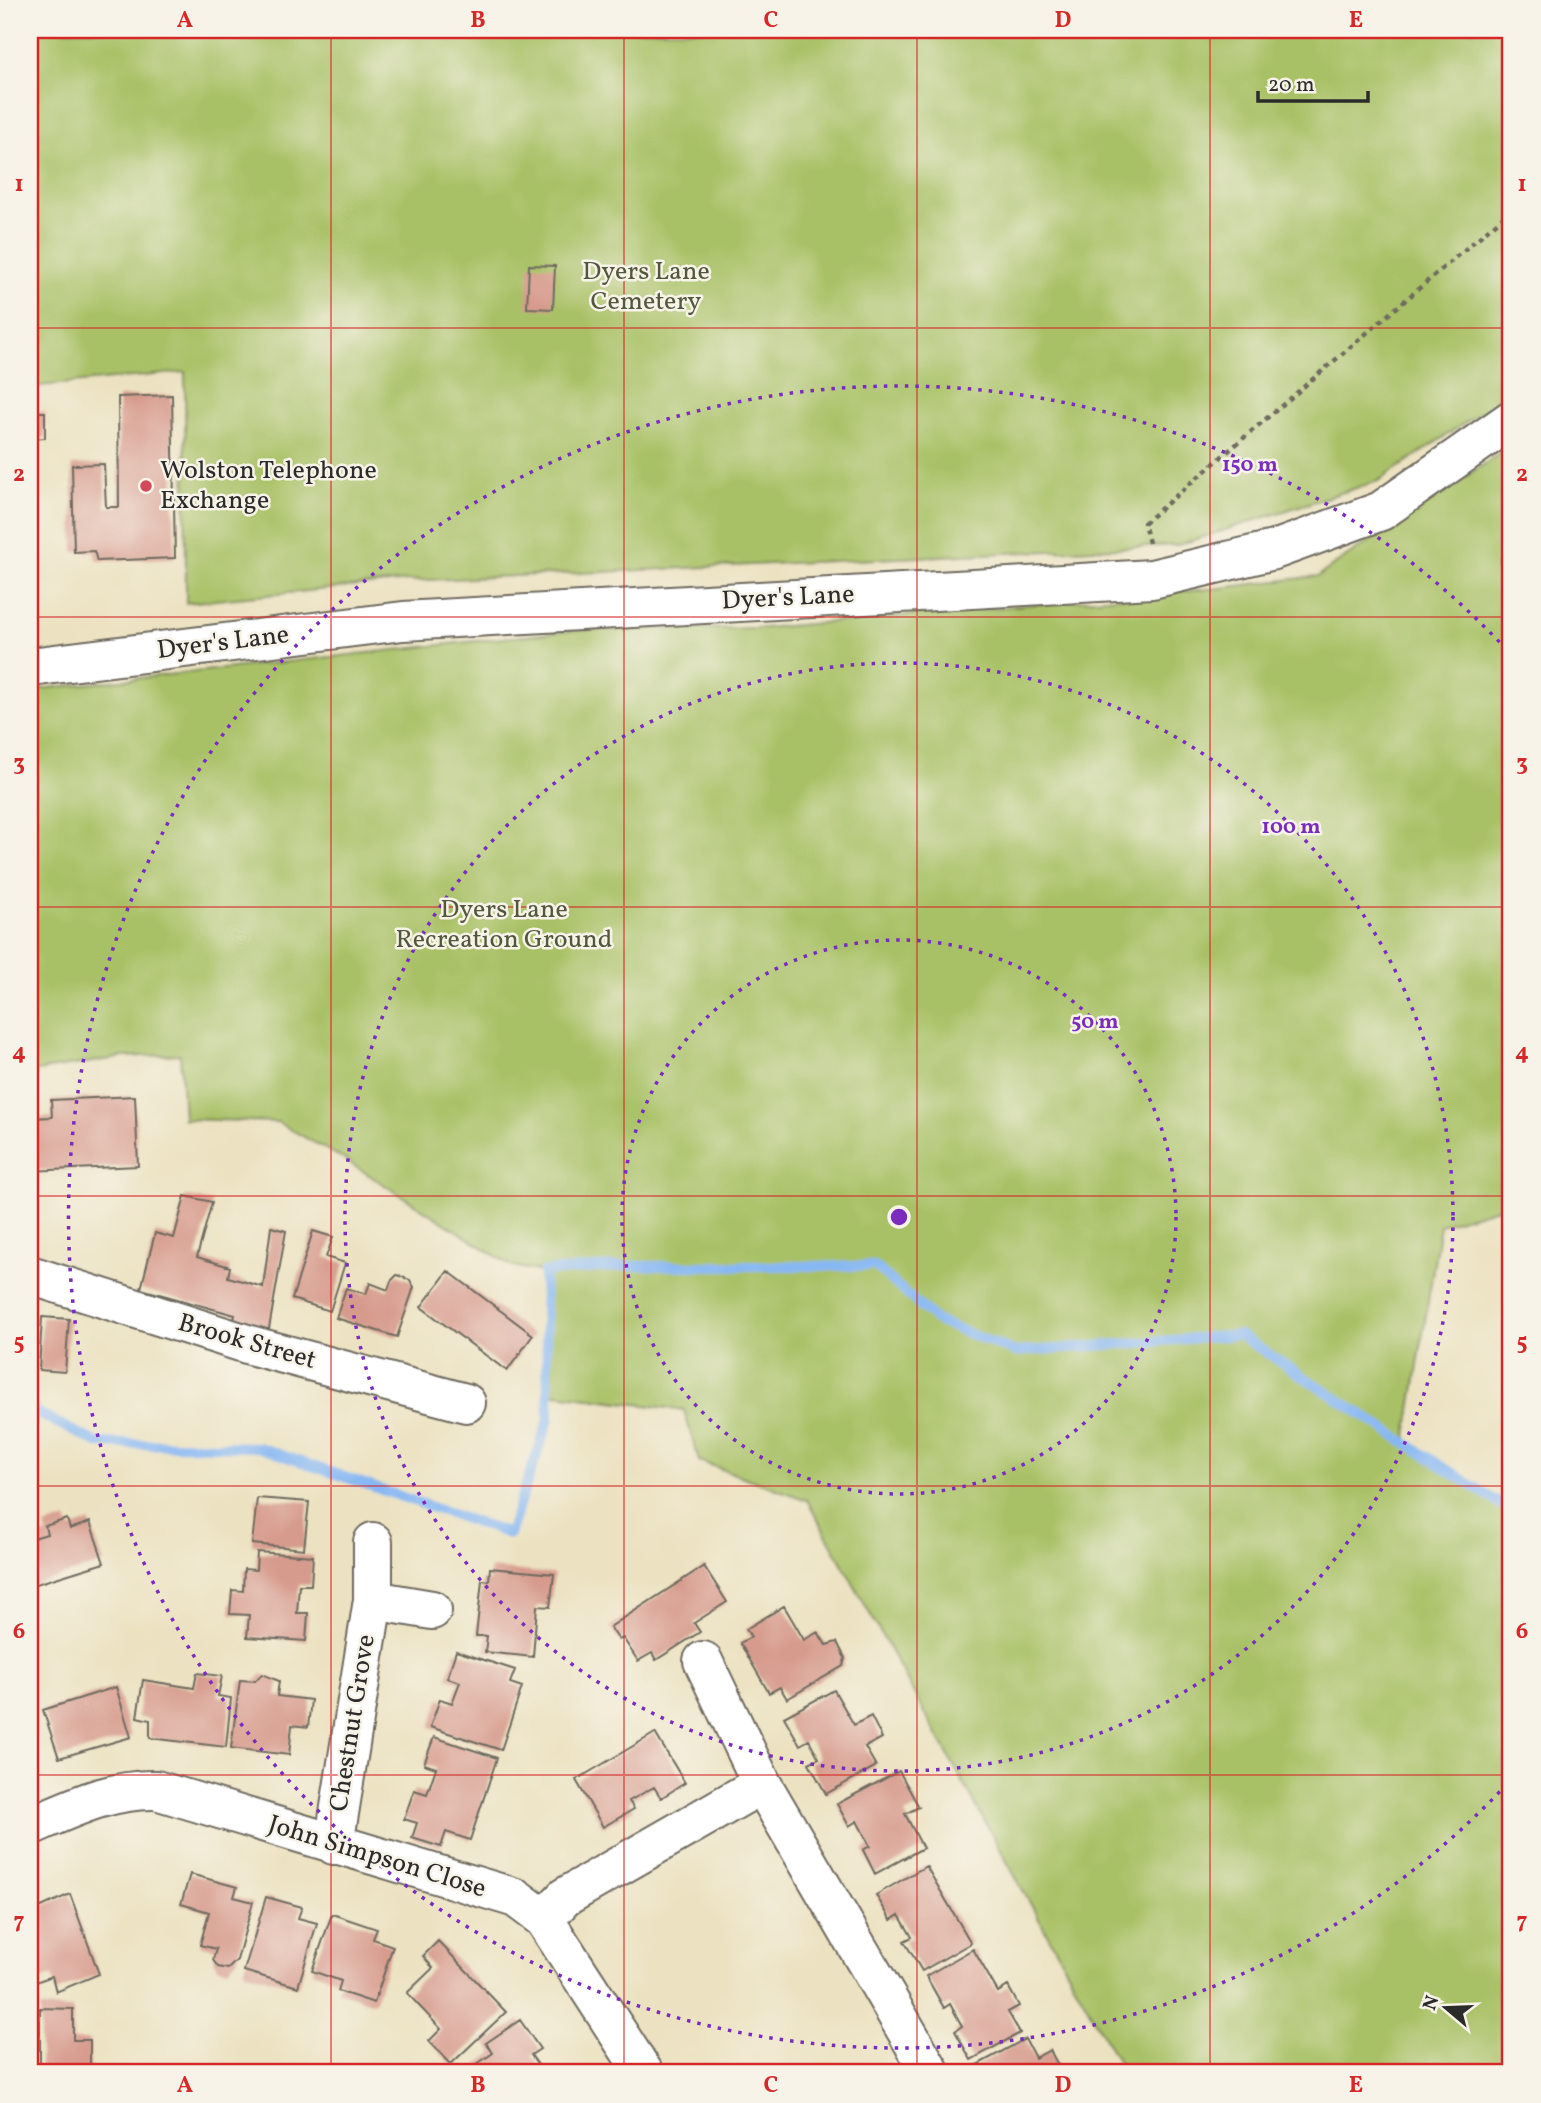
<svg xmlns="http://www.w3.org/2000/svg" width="1541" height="2103" font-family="Vollkorn,serif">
<rect width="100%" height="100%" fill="#f7f3e8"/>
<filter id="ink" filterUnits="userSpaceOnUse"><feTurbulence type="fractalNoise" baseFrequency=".0143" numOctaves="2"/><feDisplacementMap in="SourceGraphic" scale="14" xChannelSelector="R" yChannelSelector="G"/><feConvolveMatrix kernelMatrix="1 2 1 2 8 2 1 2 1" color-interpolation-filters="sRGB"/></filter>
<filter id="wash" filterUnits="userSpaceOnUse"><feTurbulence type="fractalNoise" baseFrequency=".00686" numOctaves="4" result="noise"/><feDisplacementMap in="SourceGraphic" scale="28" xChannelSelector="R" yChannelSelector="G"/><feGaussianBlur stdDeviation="1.57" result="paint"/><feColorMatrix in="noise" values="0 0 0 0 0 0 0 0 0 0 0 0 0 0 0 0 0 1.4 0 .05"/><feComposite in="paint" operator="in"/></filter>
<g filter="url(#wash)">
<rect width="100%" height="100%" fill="#ece2c1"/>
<path fill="#a9c166" stroke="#6a7648" stroke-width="2" d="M30,30H1511V392L1378,481L1178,545L408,581L186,603L185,372L30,387Z
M1511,446V1204L1440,1225L1406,1442L1511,1511V2073H1124L807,1500L699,1461L684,1410L548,1393L544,1272L512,1266L347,1161L277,1122L184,1119L180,1054L124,1057L30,1072V690L578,630L764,628L1220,588L1318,576Z"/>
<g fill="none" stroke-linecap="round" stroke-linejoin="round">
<path stroke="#88b8f3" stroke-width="10" d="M30,1409L97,1443L258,1447L509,1534L549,1419L544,1272L627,1266H875L937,1321L1016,1352L1239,1335L1511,1511"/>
</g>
<g id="blocks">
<path fill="#d79b8d" d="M529,265L555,266L553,309L527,308Z
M172,395L175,558L97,561L94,551L74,552L72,465L104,464L106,507H119L118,397Z
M30,412H45V438L30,439Z
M1511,558V663H1507L1501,559Z
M135,1096L138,1166L30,1171V1118L52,1117L51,1100Z
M185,1196L212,1202L197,1257L230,1267L228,1277L263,1287L271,1227L286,1231L267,1340L232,1329L235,1315L141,1289L155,1233L174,1238Z
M313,1231L333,1237L326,1257L345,1263L330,1311L292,1299Z
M448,1271L533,1335L507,1371L421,1307Z
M397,1275L410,1280L414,1287L397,1337L336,1318L346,1288L366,1294L370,1283L388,1290L391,1281Z
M42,1317L69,1319L65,1372L39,1370Z
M257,1498L309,1502L304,1549L252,1544Z
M67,1519L70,1529L90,1522L104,1563L30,1586V1539L47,1534L45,1526Z
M257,1552L313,1556L311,1585H299L297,1613H308L306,1641L247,1637L249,1615L230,1614L232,1590L243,1591L244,1569L256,1570Z
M704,1566L727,1602L694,1623L700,1632L656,1660L652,1653L638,1661L623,1638L619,1640L610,1627Z
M490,1568L554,1574L550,1607L537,1606L533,1657L485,1652L487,1636H476L482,1580L489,1581Z
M784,1606L804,1640L818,1632L826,1645L837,1642L845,1658L843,1666L787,1699L780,1687L769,1693L740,1643L751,1637L746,1629Z
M456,1651L515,1670L510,1683L522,1687L501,1750L430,1727L440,1699L452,1703L460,1682L447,1678Z
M197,1673L222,1676L218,1696L231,1698L226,1747L150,1738V1720L137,1717L143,1680L194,1688Z
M262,1674L279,1681L277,1696L311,1700L308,1727L292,1725L289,1755L231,1748L240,1680L255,1681Z
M116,1687L131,1737L59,1758L43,1710Z
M834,1690L854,1725L871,1716L882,1738L865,1747L876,1766L826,1794L809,1763L819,1758L809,1740L800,1745L784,1717Z
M655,1733L685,1783L661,1798L654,1787L629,1801L634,1809L603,1827L576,1780Z
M434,1737L497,1758L470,1840L446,1832L441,1847L412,1838L417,1823L404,1819L414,1790L427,1794L436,1768L424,1764Z
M899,1771L919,1807L905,1814L923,1848L875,1874L863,1850L870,1846L857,1821L849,1826L837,1804Z
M926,1866L971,1943L922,1971L904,1941L912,1937L899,1915L891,1920L876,1895Z
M190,1874L237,1887L234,1897L253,1902L237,1960L228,1969L218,1967L213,1960L216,1949L200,1945L209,1912L181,1904Z
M70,1894L99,1974L56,1992L52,1976L30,1984V1912Z
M266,1897L302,1907L298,1918L317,1923L298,1987L244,1971Z
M332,1914L377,1929L373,1939L393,1946L374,2003L338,1991L341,1981L312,1971Z
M438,1941L506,2012L451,2064L429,2041L441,2029L407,1993L433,1968L423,1956Z
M973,1949L998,1992L1008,1986L1019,2006L1008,2012L1020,2033L971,2060L955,2031L962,2026L950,2004L944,2008L926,1976Z
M40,2008L73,2009V2040H90V2073H40Z
M520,2020L540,2049L531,2055L544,2073H483L477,2064L493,2053L486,2043Z
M1025,2039L1035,2058L1050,2050L1062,2073H979L975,2066Z"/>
</g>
</g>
<g filter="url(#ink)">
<use href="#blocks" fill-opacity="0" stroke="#6f6b60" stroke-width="2"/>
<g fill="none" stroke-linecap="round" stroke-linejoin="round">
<defs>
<path id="street" d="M30,667L403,621L1152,579L1274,550L1381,511L1511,420
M30,1275L250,1345L466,1403
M373,1600L432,1610
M703,1661L762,1784L931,2073
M30,1826C72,1808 109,1789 156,1790L516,1898L544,1919L644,2073
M334,1845L373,1600V1542
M544,1919L565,1897L762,1784"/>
</defs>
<use href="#street" stroke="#6f6b60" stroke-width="42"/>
<path stroke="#6f6b60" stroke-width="4.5" stroke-dasharray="5 5" stroke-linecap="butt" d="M1149,543L1144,523L1511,210"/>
<use href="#street" stroke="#fff" stroke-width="38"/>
</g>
</g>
<path fill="none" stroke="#d62828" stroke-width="2" stroke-opacity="0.55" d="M331,30V2073M624,30V2073M917,30V2073M1210,30V2073M30,328H1511M30,617H1511M30,907H1511M30,1196H1511M30,1486H1511M30,1775H1511"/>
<g fill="none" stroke="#7b2cbf" stroke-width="3.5" stroke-dasharray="3.5 7">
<circle cx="899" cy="1217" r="277"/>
<circle cx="899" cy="1217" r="554"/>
<path d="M1507 1784A831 831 0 1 1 1507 650"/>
</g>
<circle fill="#d1495b" stroke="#f7f3e8" stroke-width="2.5" cx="146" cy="486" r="7"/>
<g text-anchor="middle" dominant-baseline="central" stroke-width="5" stroke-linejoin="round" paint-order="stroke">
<g font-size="26" fill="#51583d" stroke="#f7f3e8">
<text x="646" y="272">Dyers Lane<tspan x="646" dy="30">Cemetery</tspan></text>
<text x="504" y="910">Dyers Lane<tspan x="504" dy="30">Recreation Ground</tspan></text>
</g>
<g font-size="26" fill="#2b2b2b" stroke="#f7f3e8" text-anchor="start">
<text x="160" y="471">Wolston Telephone<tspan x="160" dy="30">Exchange</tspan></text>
</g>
<g font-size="26" fill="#2b2b2b" stroke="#f7f3e8">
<text transform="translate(788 598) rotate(-3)">Dyer's Lane</text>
<text transform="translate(223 643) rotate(-7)">Dyer's Lane</text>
<text transform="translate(247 1342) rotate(16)">Brook Street</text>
<text transform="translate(353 1723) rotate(-81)">Chestnut Grove</text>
<text transform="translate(377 1857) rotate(17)">John Simpson Close</text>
</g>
</g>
<circle cx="899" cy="1217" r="10" fill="#7b2cbf" stroke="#f7f3e8" stroke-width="3.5"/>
<g font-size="21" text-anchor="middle" font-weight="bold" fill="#7b2cbf" stroke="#f7f3e8" stroke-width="5" stroke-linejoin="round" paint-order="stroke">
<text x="1250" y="471">150 m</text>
<text x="1291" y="833">100 m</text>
<text x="1095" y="1028">50 m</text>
</g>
<rect width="1541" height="2103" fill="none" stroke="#f7f3e8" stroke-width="77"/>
<g transform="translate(1446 2008) rotate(289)" stroke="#f7f3e8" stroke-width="5" paint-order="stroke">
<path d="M0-5L12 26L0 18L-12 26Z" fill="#2b2b2b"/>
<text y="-10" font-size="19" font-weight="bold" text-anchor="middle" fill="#2b2b2b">N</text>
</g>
<path d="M1258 91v10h110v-10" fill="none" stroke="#2b2b2b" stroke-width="3.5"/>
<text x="1268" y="91" font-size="21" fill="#2b2b2b" stroke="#f7f3e8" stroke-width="5" paint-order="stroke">20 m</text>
<rect x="38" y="38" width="1464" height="2026" fill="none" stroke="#d62828" stroke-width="2.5"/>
<g font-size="23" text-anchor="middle" font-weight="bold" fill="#d62828">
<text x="185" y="27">A</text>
<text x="478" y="27">B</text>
<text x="771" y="27">C</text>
<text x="1063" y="27">D</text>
<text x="1356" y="27">E</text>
<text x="19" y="191">1</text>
<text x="1522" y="191">1</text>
<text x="19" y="481">2</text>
<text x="1522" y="481">2</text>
<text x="19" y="770">3</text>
<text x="1522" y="770">3</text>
<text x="19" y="1059">4</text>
<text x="1522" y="1059">4</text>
<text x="19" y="1349">5</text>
<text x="1522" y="1349">5</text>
<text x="19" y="1638">6</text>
<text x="1522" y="1638">6</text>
<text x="19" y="1928">7</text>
<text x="1522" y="1928">7</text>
<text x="185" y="2092">A</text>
<text x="478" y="2092">B</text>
<text x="771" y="2092">C</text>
<text x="1063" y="2092">D</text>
<text x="1356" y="2092">E</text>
</g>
</svg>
